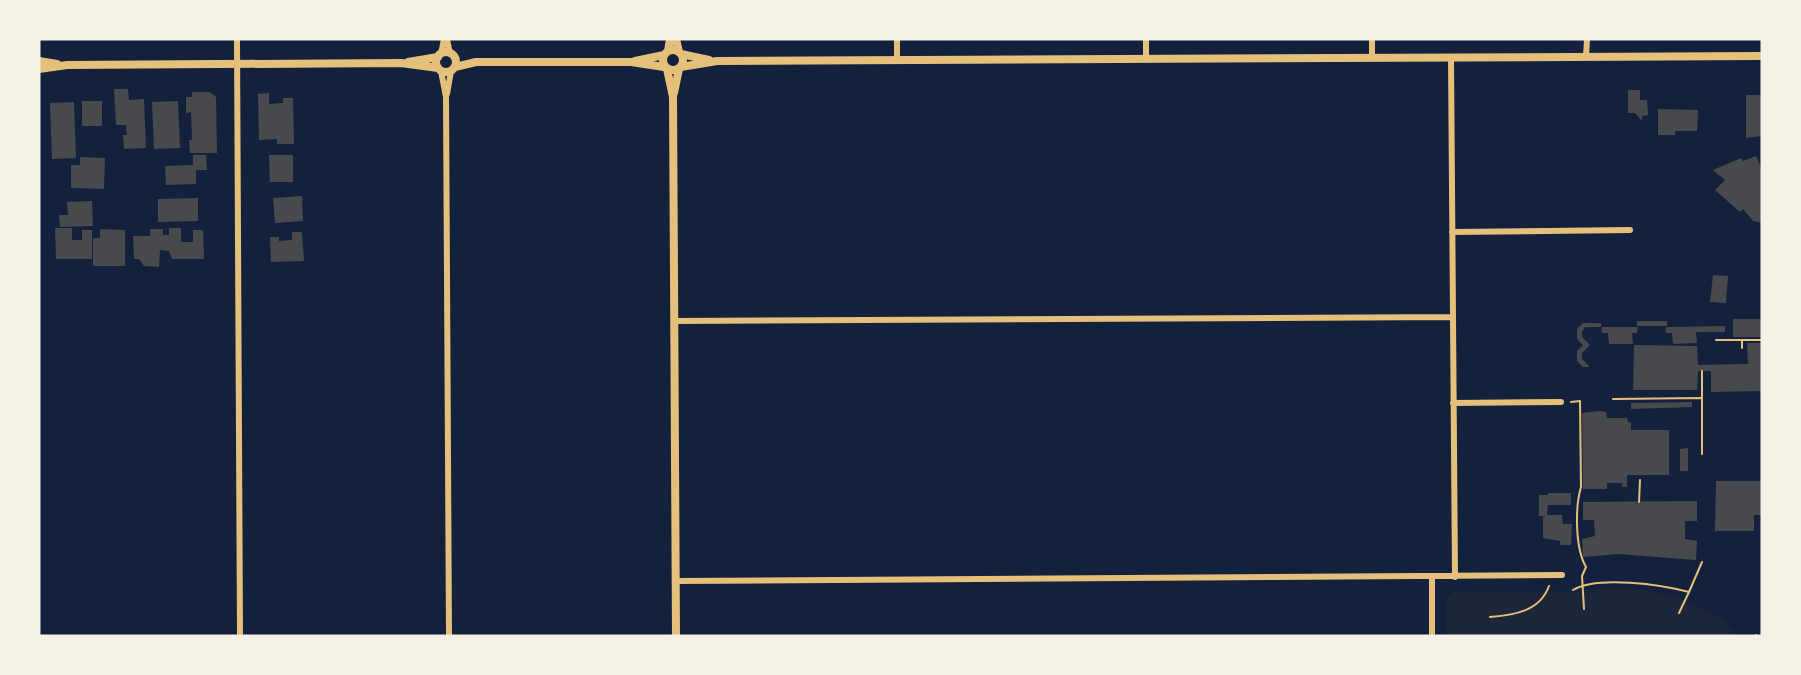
<svg xmlns="http://www.w3.org/2000/svg" width="1801" height="675" font-family="'Space Grotesk',sans-serif">
<rect width="100%" height="100%" fill="#14213d"/>
<path fill="#1d2539" d="M1610,588L1647,590L1677,597L1726,621L1735,636H1446V598L1453,592L1573,591Z"/>
<path fill="#48494c" d="M114,89H128L129,100L144,99L146,148L124,149L123,135H127L126,125H116Z
M1628,90H1640V100H1647L1648,115L1642,116V121L1635,113H1628Z
M192,92H210L216,97L217,153H190L189,140H192L191,112L186,113V97H192Z
M269,93V104L283,103V98H293L294,144H277V139L259,140L258,94Z
M1746,95H1760L1762,102V136L1746,138Z
M82,101H102V126H82Z
M178,101L180,148L154,149L152,102Z
M74,102L76,158L52,159L50,103Z
M1658,109L1698,110L1697,131H1675V135H1658Z
M193,155H206L207,170H196V184L166,185L165,166L193,165Z
M269,155H293V182H270Z
M1756,156L1762,170V223L1753,221L1743,209L1740,212L1715,190L1725,180L1713,170L1741,158L1743,161Z
M80,157L105,158L104,189L71,188V165H80Z
M302,196L303,221L275,223L273,198Z
M198,198V221L158,222V199Z
M92,201L93,226L60,227L59,215H68L67,202Z
M55,228H72V240H82V230H92V259H56Z
M169,228H181V242H193V230H203L204,259H172L169,251L160,250L159,267L144,266L139,259H134L133,236H150V229H163V235H169Z
M100,229L125,230V266H93V238H100Z
M292,232H302L304,261L271,262L270,237H279V241L292,240Z
M1713,275L1728,276L1726,303L1710,302Z
M1733,319H1762V337H1733Z
M1637,321H1667V326H1637Z
M1583,323H1601V327H1585L1582,332V337L1590,345L1582,353V359L1590,367H1583L1577,361V351L1583,345L1577,339V329Z
M1725,326V332H1696L1697,343L1673,344L1672,333H1666V327Z
M1602,327H1638L1637,333H1632L1633,344H1609L1608,333H1602Z
M1747,343H1762V391L1711,392V371H1698L1697,390H1633L1634,345L1697,346L1698,365L1743,364H1748Z
M1692,402V407L1631,409V403Z
M1599,411L1606,412L1607,418H1627L1628,422L1631,423V430H1669V475H1627V487H1622V483H1607V489H1583L1582,413Z
M1688,448V471H1680V449Z
M1716,481H1762V515H1754V531H1715Z
M1548,493H1571V505H1548L1547,515H1562L1563,524H1572L1571,545H1560V541L1543,538V517L1546,516H1539V495H1548Z
M1697,501V521H1685V539L1697,541L1696,560L1618,554L1583,557L1582,539L1595,536L1594,520H1583V502Z"/>
<g fill="none" stroke-linecap="round" stroke-linejoin="round">
<path stroke="#e5c07b" stroke-width="2" d="M1716,340H1762
M1742,348V340
M1702,371V454
M1613,399L1701,398
M1571,402L1580,401L1581,487C1575,507 1575,548 1586,567L1582,576L1584,609
M1639,502L1640,480
M1573,590C1598,575 1662,585 1689,592L1679,613
M1689,592L1702,562
M1490,617C1515,615 1540,611 1549,586
M1755,636L1756,635"/>
<path stroke="#e5c07b" stroke-width="6" d="M237,39L240,636
M447,39L450,54
M897,39V60
M1146,39V59
M441,54L444,39
M1451,57L1455,577
M1586,57L1587,39
M1372,58V39
M441,71L446,97L449,636
M447,94L451,71
M1452,232L1630,230
M674,321L1453,317
M1453,403L1561,402
M675,581L1562,575
M1432,636V577"/>
<path stroke="#e5c07b" stroke-width="8" d="M676,39L679,52
M663 60a10 10 0 1 1 20 0a10 10 0 1 1-20 0Z
M668,51L670,39
M436 62a10 10 0 1 1 20 0a10 10 0 1 1-20 0Z
M681,54L709,60
M39,61L57,64
M635,61L664,55
M408,62L438,57
M455,67L476,62H631L664,67
M681,67L717,61L1762,56
M39,69L67,65L401,63L438,68
M667,69L673,97L676,636
M674,93L679,69"/>
</g>
<rect width="1801" height="675" fill="none" stroke="#f6f1e7" stroke-width="81"/>
</svg>
